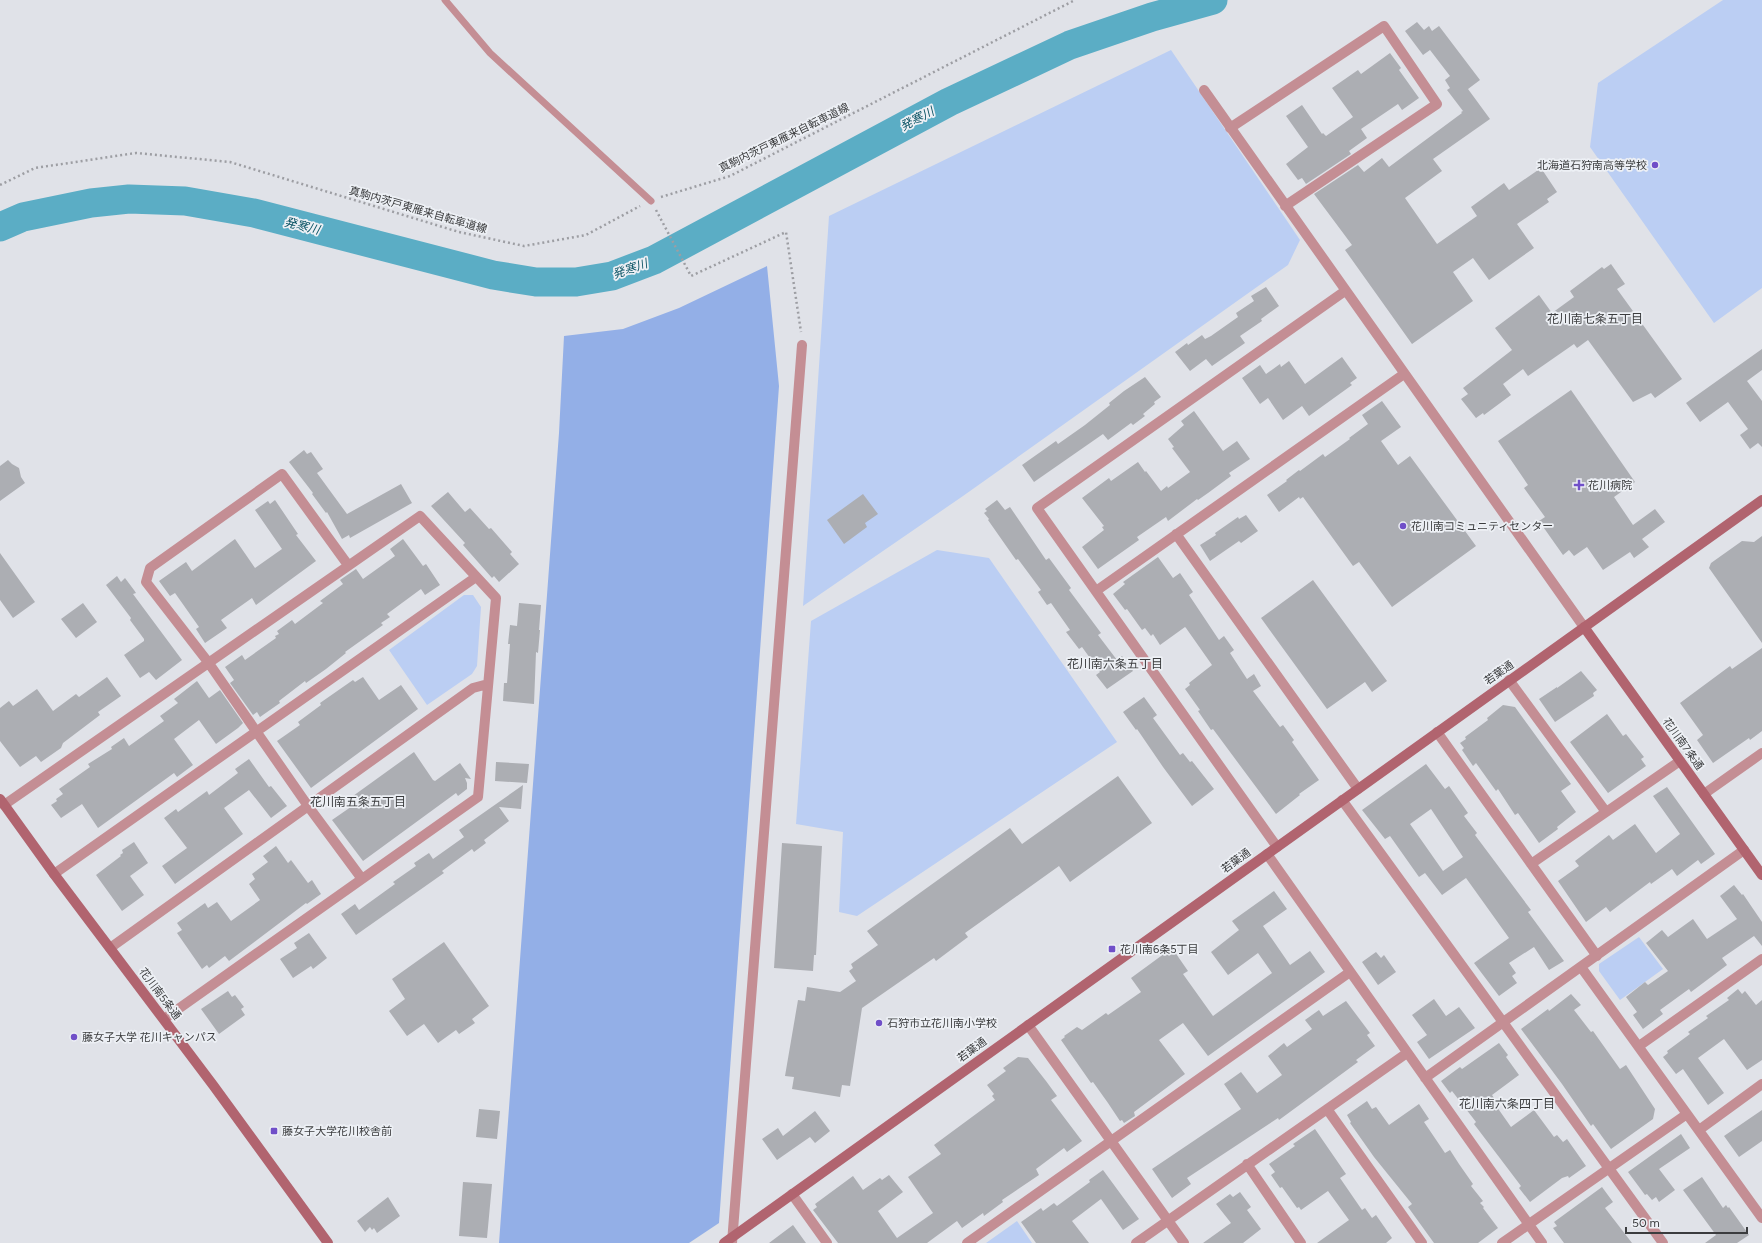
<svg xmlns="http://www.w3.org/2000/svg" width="1762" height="1243" font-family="Figtree,'Noto Sans JP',sans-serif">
<rect width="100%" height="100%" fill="#e0e2e8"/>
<path fill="#bbcef3" d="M1723,0H1762V288L1714,323L1590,147L1598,83Z
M1171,50L1300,240L1288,265L963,496L803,606L829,216Z
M937,550L989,558L1117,742L857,916L839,912L843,832L796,824L811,621Z
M464,595H473L481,607L477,666L472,674L427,705L389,650Z
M1639,937L1663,969L1620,1000L1599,971V964Z
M1017,1221L1032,1243H986Z"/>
<path fill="#93afe7" d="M767,266L779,386L719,1223L689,1243H499L559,433L564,336L623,329L679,308Z"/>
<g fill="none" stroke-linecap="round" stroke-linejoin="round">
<path stroke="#5badc5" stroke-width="29" d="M0,227L23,217L91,203L129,199L185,201L254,213L493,275L536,282H576L612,276L654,260L949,102L1070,45L1152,17L1213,0"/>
</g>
<path fill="#acaeb3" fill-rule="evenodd" d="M1417,22L1424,30L1429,26L1432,31L1439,26L1480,80L1468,89L1490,119L1433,159L1442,171L1405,198L1437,244L1477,216L1471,207L1504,183L1509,190L1541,168L1557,192L1547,199L1549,202L1517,224L1534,248L1489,280L1473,258L1453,272L1473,301L1412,344L1345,250L1352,245L1314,194L1358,165L1364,172L1382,158L1389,167L1462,113L1461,112L1463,111L1447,90L1450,88L1445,80L1450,76L1430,50L1423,55L1405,31Z
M1390,53L1401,68L1399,70L1419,98L1402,110L1398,104L1361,129L1367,138L1349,151L1351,154L1306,184L1302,178L1298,180L1286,164L1308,147L1286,116L1302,105L1322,134L1323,133L1326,136L1353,117L1332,88L1358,70L1361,74Z
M1611,264L1625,284L1617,289L1682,379L1655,398L1651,393L1633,402L1588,340L1577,348L1574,344L1528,376L1523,369L1503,384L1511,395L1484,415L1483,413L1476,418L1461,399L1468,394L1463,388L1512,350L1495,328L1539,295L1552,313L1574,297L1570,291L1602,267L1604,269Z
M1266,287L1279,306L1261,319L1262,321L1240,336L1245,343L1212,366L1206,359L1190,371L1175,352L1187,343L1188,345L1202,335L1205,339L1211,336L1238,317L1236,313L1254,301L1251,296Z
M1762,349V370L1747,381L1762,401V447L1758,443L1750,449L1740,435L1748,429L1728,402L1700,422L1686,403Z
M1342,357L1357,378L1350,383L1352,385L1309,416L1302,406L1283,420L1268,398L1260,404L1242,378L1260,365L1266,374L1280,364L1281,367L1289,361L1305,384Z
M1145,377L1161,397L1154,402L1155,404L1143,414L1145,416L1133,425L1131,423L1108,440L1103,434L1034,482L1022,465L1056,441L1058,444L1085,425L1110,405L1109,403L1124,391Z
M1571,390L1635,482L1614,497L1633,525L1655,509L1665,522L1642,539L1649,547L1634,558L1630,552L1603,570L1587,547L1574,556L1569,550L1563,555L1539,521L1545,517L1524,488L1528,485L1498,441Z
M1382,401L1401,427L1381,441L1398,465L1410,456L1476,546L1392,607L1359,562L1353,566L1303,497L1300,499L1299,497L1279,512L1267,495L1287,481L1286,480L1299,470L1300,471L1323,454L1325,457L1350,439L1349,438L1368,424L1362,415Z
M1194,411L1223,451L1237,441L1250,459L1229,473L1231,476L1208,493L1198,500L1197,499L1168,521L1166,517L1137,537L1139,540L1098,569L1082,547L1104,530L1102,527L1104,526L1082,498L1109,478L1111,481L1138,462L1145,472L1146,471L1161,491L1167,486L1168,488L1190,472L1172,448L1174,447L1168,439L1184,425L1181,421Z
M304,450L307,454L311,452L323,469L317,473L347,514L401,484L412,503L350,538L349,535L342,539L327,512L326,513L312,494L313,493L289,462Z
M8,460L12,464L19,468L21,477L25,483L0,501V466Z
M448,492L465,512L470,508L489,529L491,528L512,552L510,554L519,564L499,582L494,576L492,578L463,545L465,543L431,506Z
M863,494L878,514L865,523L867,527L844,544L827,520Z
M275,500L298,534L296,535L316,561L256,605L252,598L221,620L227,628L205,643L196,629L199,627L175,593L170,596L159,581L186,562L192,571L235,539L255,568L282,549L255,510L268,501L270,504Z
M997,500L1005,510L1010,507L1046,560L1049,558L1071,588L1069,590L1101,633L1098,635L1117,660L1122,656L1133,671L1107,689L1096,675L1100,672L1082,647L1079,649L1066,632L1070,630L1051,603L1047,605L1038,592L1041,590L1018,559L1016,560L988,520L989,519L984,513L987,511L985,509Z
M1246,515L1258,531L1241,543L1239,541L1210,561L1200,545L1216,535L1215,533L1238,517L1239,519Z
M1762,536V643L1709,568L1711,563L1742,541L1754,542Z
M403,539L423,566L426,564L440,585L425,595L421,589L387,614L390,617L381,623L383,625L345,652L346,653L326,669L306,683L305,681L279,701L280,703L260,717L257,712L253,715L230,683L234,680L225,667L242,655L245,660L276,638L275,636L279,634L277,631L292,620L295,624L323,603L320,601L343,584L340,580L356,569L363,579L395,556L390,549Z
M0,553L35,602L13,618L0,600Z
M1158,557L1173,578L1180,573L1193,592L1189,595L1219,640L1224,636L1234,650L1230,653L1247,679L1254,674L1261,686L1253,691L1280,727L1283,725L1294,740L1292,742L1319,780L1299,794L1300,795L1276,814L1213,729L1211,730L1198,711L1200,710L1185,689L1190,685L1189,683L1212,665L1186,628L1185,627L1160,645L1153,634L1151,636L1145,628L1142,630L1127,609L1125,610L1113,594L1125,584L1123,582Z
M117,576L121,582L125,578L134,590L136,593L133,594L182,660L156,680L149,672L140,678L124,655L144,641V639L130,620L131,618L106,585Z
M1313,580L1387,681L1372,692L1365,682L1327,709L1261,618Z
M83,603L97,622L76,638L61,619Z
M519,603L541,605L539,630H540L538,653L536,652L534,704L503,701L504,683H507L510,644H508L510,625L517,626Z
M1762,648V731L1750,740L1749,738L1713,763L1697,740L1703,735L1680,703L1730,666L1732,669Z
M1581,671L1597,690L1593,693L1594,696L1555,722L1539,699L1557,687V688Z
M107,677L121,696L98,712L100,715L63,743L61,748L41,762L36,756L20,767L0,741V708L9,701L13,706L37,689L53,711L76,694L79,697Z
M363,677L379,700L401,685L418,709L311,788L277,741L300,725L298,722L321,705L320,703L353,680L355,682Z
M197,681L209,698L220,690L243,723L238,728L216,744L199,720L174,739L193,765L177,777L174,773L98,828L82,804L61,818L51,805L57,801L56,799L63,794L59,789L90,767L88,764L112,749L111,747L124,738L129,746L164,721L160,716L178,703L174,699Z
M1144,697L1157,715L1153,718L1180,755L1183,753L1190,762L1192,761L1214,789L1192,806L1163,767L1137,729L1136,730L1123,712Z
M1503,705L1515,707L1571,784L1561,791L1576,812L1557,827L1558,829L1539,843L1518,813L1515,815L1498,789L1496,791L1476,763L1473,766L1462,750L1464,748L1460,743L1466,739L1465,737L1488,720L1487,718Z
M1607,714L1623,736L1626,734L1633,743L1644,757L1641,759L1646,766L1608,793L1570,742Z
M414,752L433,780L435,781L460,763L471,779L465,778L467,783V789L458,796L456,793L363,861L332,820L358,802L353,796Z
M249,759L269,787L271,786L287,806L271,818L249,790L224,808L243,834L175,884L162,866L187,848L164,818L176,809L178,812L207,791L209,795L238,773L235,769Z
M496,762L529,764L527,783L495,781Z
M1426,764L1445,789L1449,786L1468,813L1464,816L1477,833L1475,835L1531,910L1528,912L1564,961L1549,970L1534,947L1509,963L1516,973L1512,976L1517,983L1499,996L1474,963L1509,938L1466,878L1442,895L1425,873L1419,877L1390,836L1385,839L1362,810ZM1431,809L1463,857L1443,871L1410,824Z
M1118,776L1152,823L1070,882L1059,866L965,933L968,937L936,961L934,958L862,1008L850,1086L842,1085L840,1097L792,1089L794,1077L785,1076L798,1000L805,1001L807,987L840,992L856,981L849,971L853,968L851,964L878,945L867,931L1010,828L1022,844Z
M523,785L521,809L499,807L509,821L484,840L486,843L474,852L472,849L442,871L444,873L356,935L341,914L355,904L359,910L395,884L393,882L416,866L414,863L429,853L433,859L464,837L459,830Z
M1667,787L1715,854L1701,864L1698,860L1677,876L1672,869L1651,884L1650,882L1610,912L1606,907L1586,922L1558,881L1579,866L1575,861L1609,835L1613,840L1635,824L1656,853L1680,834L1653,796Z
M134,842L148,863L130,876L144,895L122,911L96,875L121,856L120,855L123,853L122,850Z
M782,843L822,846L816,955H814L813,971L774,968Z
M276,846L288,863L291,860L308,883L312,880L321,894L307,904L306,903L229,961L225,956L209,968L207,965L202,969L177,933L182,930L177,923L205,903L208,908L217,902L231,921L260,900L249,884L255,879L252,874L268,862L263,856Z
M1734,885L1742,895L1743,894L1762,922V946L1754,936L1722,958L1727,965L1691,992L1689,989L1660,1010L1663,1014L1643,1029L1633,1015L1637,1012L1626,997L1645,982L1648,985L1668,971L1646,943L1662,930L1668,937L1693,919L1707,939L1737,919L1720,896Z
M1274,891L1287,909L1263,926L1290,965L1310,951L1325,972L1208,1056L1183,1023L1159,1040L1185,1074L1134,1112L1135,1116L1124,1123L1122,1120L1120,1121L1108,1103L1093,1082L1091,1083L1061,1040L1065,1037L1064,1036L1077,1027L1082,1030L1106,1013L1108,1015L1141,992L1131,978L1172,948L1188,971L1183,974L1213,1016L1272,973L1258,953L1228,975L1211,952L1239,930L1232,921Z
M309,933L327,958L313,969L311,966L293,978L280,959L297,948L294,943Z
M444,942L489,1006L472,1019L475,1023L459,1034L456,1030L438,1043L424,1024L407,1036L389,1011L405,999L392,979Z
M1376,952L1381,958L1384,955L1396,972L1378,985L1362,962Z
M1738,989L1742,994L1745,991L1756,1005L1762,1000V1060L1747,1070L1724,1039L1698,1058L1724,1093L1708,1105L1683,1069L1676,1074L1663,1057L1668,1053L1667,1051L1690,1034L1688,1032L1708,1018L1706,1016L1729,1000L1727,998Z
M228,991L232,997L235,995L244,1007L241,1009L245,1015L219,1034L201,1009Z
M1571,994L1581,1005L1574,1010L1591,1032L1593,1031L1620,1069L1626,1065L1655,1109L1653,1119L1611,1149L1593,1124L1591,1126L1562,1084L1521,1029L1548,1009L1549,1011Z
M1434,999L1446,1016L1459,1007L1475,1028L1429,1059L1417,1042L1427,1035L1412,1015Z
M1346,1001L1370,1033L1367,1035L1375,1046L1356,1060L1358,1062L1279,1120L1278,1118L1187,1178L1191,1184L1172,1198L1152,1169L1241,1109L1224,1084L1241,1072L1257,1093L1282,1075L1268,1056L1284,1043L1287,1047L1312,1029L1305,1020L1319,1010L1323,1016Z
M1499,1043L1508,1055L1506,1057L1519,1075L1492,1095L1494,1098L1492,1100L1511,1127L1534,1110L1554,1137L1557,1135L1563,1142L1567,1139L1586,1166L1569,1178L1568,1176L1562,1178L1530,1202L1519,1188L1521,1186L1474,1124L1476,1122L1452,1091L1450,1093L1441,1081L1460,1067L1462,1069Z
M1018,1057L1028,1058L1046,1081L1057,1096L1051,1100L1082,1141L1067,1152L1064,1148L1036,1169L1039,1175L1002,1200L1003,1202L984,1216L983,1213L962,1228L957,1221L927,1243H838L813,1210L817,1207L815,1204L853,1176L863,1190L880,1178L882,1180L889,1175L903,1192L878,1211L897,1238L933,1213L908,1177L941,1154L934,1145L995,1100L992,1096L994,1094L987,1085L1006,1071L1003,1068Z
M1367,1101L1372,1109L1376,1107L1389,1125L1419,1104L1429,1119L1424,1122L1445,1153L1450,1150L1459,1164L1473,1184L1471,1186L1483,1201L1480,1203L1484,1207L1483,1208L1498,1228L1478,1243H1434L1408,1207L1412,1204L1374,1157L1350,1123L1351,1122L1347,1115Z
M479,1109L500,1111L497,1139L476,1137Z
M1762,1110V1141L1739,1157L1724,1136Z
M815,1111L830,1131L815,1143L810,1137L777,1160L762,1139L778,1128L783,1136Z
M1315,1129L1346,1174L1340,1178L1362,1210L1365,1208L1372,1218L1376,1215L1392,1238L1386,1243H1317L1349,1220L1328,1191L1301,1210L1299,1207L1297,1208L1282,1187L1280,1188L1271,1175L1275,1172L1269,1164L1295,1146L1293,1144Z
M1681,1134L1690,1148L1659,1169L1675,1190L1659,1202L1656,1197L1652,1200L1647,1194L1645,1195L1628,1172Z
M1103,1170L1139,1219L1123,1230L1101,1199L1072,1221L1089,1243H1036L1021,1222L1041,1208L1043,1211L1054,1203L1057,1206L1090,1182L1089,1180Z
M1702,1177L1723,1208L1726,1205L1728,1208L1729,1207L1749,1235L1737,1243H1705L1716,1235L1683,1190Z
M463,1182L492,1184L487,1238L459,1236Z
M1602,1187L1613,1202L1605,1208L1632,1243H1564L1553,1228L1557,1226L1554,1222Z
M1240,1192L1251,1207L1247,1210L1261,1229L1243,1243H1203L1231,1223L1216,1204L1230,1194L1233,1197Z
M388,1197L400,1216L377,1233L374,1228L372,1230L370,1227L365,1232L357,1221Z
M793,1225L806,1243H769Z"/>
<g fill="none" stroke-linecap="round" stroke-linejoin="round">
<path stroke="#9d9ea3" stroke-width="2.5" stroke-dasharray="2 3" stroke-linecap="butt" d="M0,185L35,168L136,153L230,162L459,232L524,246L586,235L640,206
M661,197L730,176L1075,0
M656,210L691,276L786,232L801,332"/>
<path stroke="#c48e94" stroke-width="7" d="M445,0L490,53L651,201"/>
<path stroke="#c48e94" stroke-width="10" d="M1204,90L1584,627
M1230,128L1384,26L1437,104L1285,206
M1176,534L1358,789
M348,565L282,474L150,568L146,582L208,662L308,806L362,879
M1096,591L1404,374
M1509,680L1606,812
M1437,732L1597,956
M1704,794L1762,753
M1342,800L1663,1243
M4,805L420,516L496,598L478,797L164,1019
M1277,847L1037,508L1345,291
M1267,854L1542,1243
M1531,864L1680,761
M54,874L476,577
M110,948L473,688L488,684
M1581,967L1762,1218
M1028,1025L1184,1243
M1639,1046L1762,959
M1425,1078L1744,850
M1327,1109L1422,1243
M1699,1130L1762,1084
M1247,1164L1301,1243
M792,1194L827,1243
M732,1243L802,345
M967,1243L1350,972
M1136,1243L1407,1053
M1502,1243L1687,1114"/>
<path stroke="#b1646f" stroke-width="10" d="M1584,627L1762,875
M0,799L54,874L213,1085L328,1243
M724,1243L1762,500"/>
</g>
<g fill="#704fc8" stroke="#edf0f5" stroke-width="1.5">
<circle cx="1655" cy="165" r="4"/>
<path d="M1577 479h4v4h4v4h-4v4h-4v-4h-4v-4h4z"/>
<circle cx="1403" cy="526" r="4"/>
<rect x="1108" y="945" width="8" height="8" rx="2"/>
<circle cx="879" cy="1023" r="4"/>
<circle cx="74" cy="1037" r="4"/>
<rect x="270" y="1127" width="8" height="8" rx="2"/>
</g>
<g text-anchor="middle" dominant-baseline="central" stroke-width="3.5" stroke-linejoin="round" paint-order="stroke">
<g font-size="11" fill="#3b3c3e" stroke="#edf0f5">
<text transform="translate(784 138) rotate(-26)">真駒内茨戸東雁来自転車道線</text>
<text transform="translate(418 210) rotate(16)">真駒内茨戸東雁来自転車道線</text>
<text transform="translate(1499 673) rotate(-35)">若葉通</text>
<text transform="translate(1683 744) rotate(54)">花川南7条通</text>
<text transform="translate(1236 861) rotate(-36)">若葉通</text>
<text transform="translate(160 994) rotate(53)">花川南5条通</text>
<text transform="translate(972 1050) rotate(-36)">若葉通</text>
</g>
<g font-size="11" fill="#3b3c3e" stroke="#edf0f5" text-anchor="start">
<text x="1647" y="165" text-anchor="end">北海道石狩南高等学校</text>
<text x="1588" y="485">花川病院</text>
<text x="1411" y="526">花川南コミュニティセンター</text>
<text x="1120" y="949">花川南6条5丁目</text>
<text x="887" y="1023">石狩市立花川南小学校</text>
<text x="82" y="1037">藤女子大学 花川キャンパス</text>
<text x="282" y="1131">藤女子大学花川校舎前</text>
</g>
<g font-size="12" font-style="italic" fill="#0a5364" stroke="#edf0f5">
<text transform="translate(917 119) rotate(-28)">発寒川</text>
<text transform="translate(302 226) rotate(14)">発寒川</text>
<text transform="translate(630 269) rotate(-19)">発寒川</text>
</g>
<g font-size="12" fill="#3b3c3e" stroke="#edf0f5">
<text x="1595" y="319">花川南七条五丁目</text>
<text x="1115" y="664">花川南六条五丁目</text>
<text x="358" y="802">花川南五条五丁目</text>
<text x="1507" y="1104">花川南六条四丁目</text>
</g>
</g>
<path d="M1626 1227v6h121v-6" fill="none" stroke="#3b3c3e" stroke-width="2"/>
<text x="1632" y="1227" font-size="12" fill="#3b3c3e" stroke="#edf0f5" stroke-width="3" paint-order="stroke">50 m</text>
</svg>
